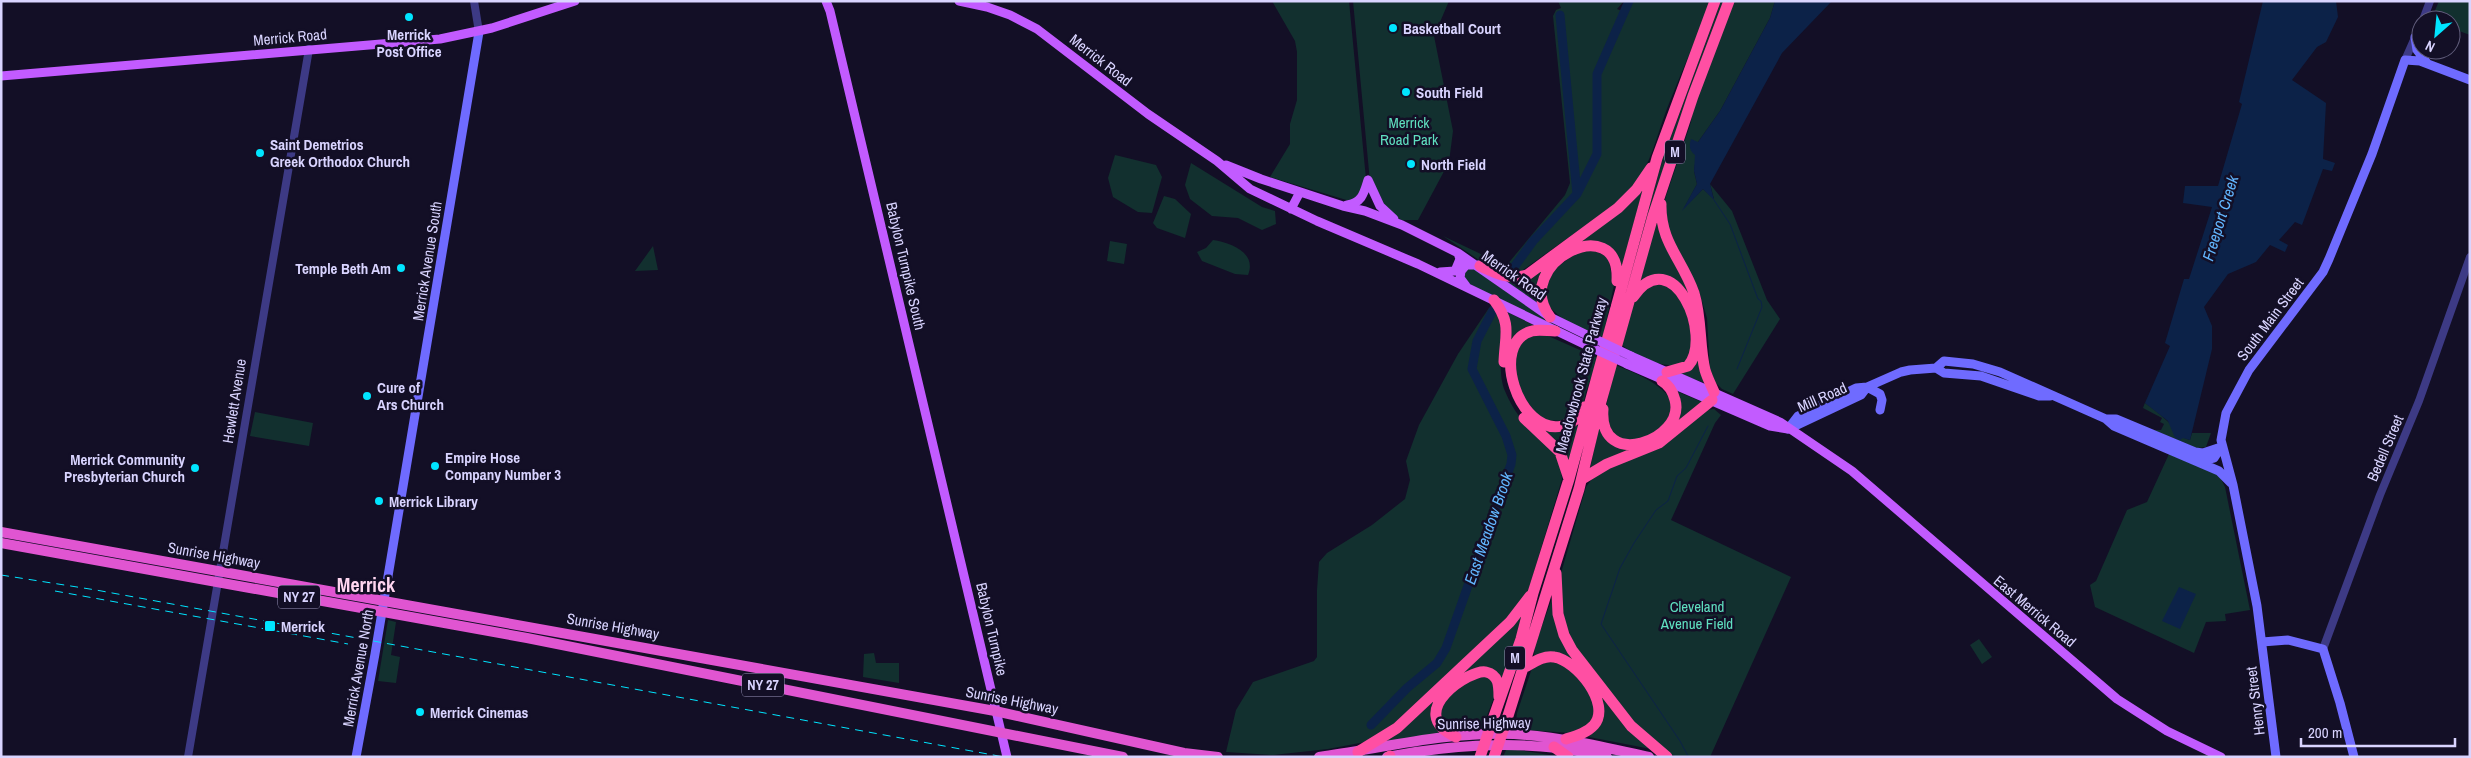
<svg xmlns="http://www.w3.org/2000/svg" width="2471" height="758" font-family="'Archivo Narrow',sans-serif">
<rect width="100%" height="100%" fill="#130f26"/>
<path fill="#12302f" d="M1272,1H1349L1366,179L1360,197L1353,202L1270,177L1290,144V124L1297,100V52L1295,41Z
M1353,1H1449L1434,36L1453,131L1449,162L1418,220H1401L1381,204L1370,182Z
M1558,1H1624L1617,9L1622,11L1626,1H1711C1698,35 1683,68 1670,101C1655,138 1654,161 1628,195L1516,275L1494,270L1443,236L1506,266L1565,195L1570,183L1553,16L1556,10L1561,8Z
M1721,1H1725L1629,281L1662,161Z
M1734,1H1775L1770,18L1720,111L1698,142L1694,171L1697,184L1684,208L1703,189L1714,199L1710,184L1732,211L1767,300L1780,319L1733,394L1722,389L1714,381L1710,372L1707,318L1698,288L1668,235L1663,205L1691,122L1693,107Z
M2439,1H2470V35L2451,28V20H2431Z
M1115,155L1156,165L1162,177L1152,213L1138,212L1113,197L1108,178Z
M1191,163L1262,207L1275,211L1276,224L1262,230L1238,218L1212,216L1190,199L1185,185Z
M1643,189L1620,274L1619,263L1587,243L1549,266L1540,303H1537L1500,277L1511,280Z
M1164,196L1175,199L1191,214L1185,238L1157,228L1153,223Z
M1657,218L1693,301L1706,383L1680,375L1698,344L1672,281L1639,285Z
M1213,240C1232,243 1257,253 1248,275L1235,274L1202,261L1197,252L1206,248Z
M1110,241L1127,244L1124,264L1107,261Z
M653,246L658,270L635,271Z
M1591,249L1608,257L1614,285L1603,337C1581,332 1560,320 1545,302L1549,273L1579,251Z
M1471,267L1564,331L1466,283L1464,281V270Z
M1668,284L1683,299L1691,330L1693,349L1687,365C1664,368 1640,360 1622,345L1634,300L1645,286Z
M1489,308C1492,310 1496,313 1498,315C1507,330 1495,369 1505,391C1509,401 1516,413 1523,421C1544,444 1559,444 1562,479L1527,595L1518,608L1394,726L1365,742L1328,749L1273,755L1226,752L1236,710L1253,682L1314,661L1317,657V590L1319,562L1327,553L1372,525L1405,499L1410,480L1406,461L1419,425L1458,354Z
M1505,311L1542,329L1509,352L1530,417L1579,426L1569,468C1549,444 1516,414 1508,384C1502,361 1505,335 1505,311Z
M1546,335L1598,358L1586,392L1583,406L1571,421L1540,420L1515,383L1517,344L1525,337Z
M1615,365C1635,373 1662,383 1673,403L1665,427L1635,443L1611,435L1606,407Z
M2150,389L2145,403C2152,408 2159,413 2165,419C2176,428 2173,435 2190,440L2192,433H2211L2206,447L2197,448L2154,430H2161L2164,424L2160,422L2162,418L2143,408Z
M1676,391L1702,402L1666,436L1590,469L1601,418L1620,447L1668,430Z
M1714,409L1721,415L1715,423L1671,520L1791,577L1710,757H1676L1655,745L1632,724L1576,653L1560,611L1561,573L1586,487L1594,476L1707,410Z
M255,412L313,423L309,446L250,436Z
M2169,454L2219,475L2225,487L2250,610L2225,614L2226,621L2206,622L2194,653L2095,607L2090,585L2096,581L2127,510L2147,502Z
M1554,593L1556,623L1651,749L1589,737L1602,714L1569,661L1534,656L1535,645Z
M1519,616L1522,618L1501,686L1488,669L1434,705L1439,732L1438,734L1384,743Z
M388,620L396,622L391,655L400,657L396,683L378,681Z
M1979,639L1992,657L1982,664L1970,645Z
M874,653L876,663H899V683L863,677L864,654Z
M1553,660C1569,666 1600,694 1596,713C1595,716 1593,721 1591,724L1570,733L1515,729L1517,713L1532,668Z
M1484,674L1493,680L1495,695L1481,731H1448L1438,708L1454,690Z
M1506,750H1518L1562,757H1503Z"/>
<path fill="#0c2248" d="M1775,1H1832L1782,53L1710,184L1714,200L1703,189L1682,211L1697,184L1694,171L1695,155C1689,150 1689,146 1691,139L1698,142L1720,111L1770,18Z
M2263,1H2336L2338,17L2326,42L2317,47L2292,80L2326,103L2323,159L2335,163L2332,171L2323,169L2302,225L2295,222L2279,240L2288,245L2285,252L2270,245L2256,262L2228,274L2204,307L2212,326V349L2190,440L2183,438L2180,440L2175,438L2168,421L2145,403L2170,346L2165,343L2184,279H2189L2212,207L2183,203L2185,186H2218L2242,104L2239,102Z
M2179,587L2196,594L2180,629L2162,621Z"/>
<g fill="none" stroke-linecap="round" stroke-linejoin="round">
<path stroke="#0c2248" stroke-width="1" d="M1714,200L1730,224L1758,299L1761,301L1762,307L1737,369
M1688,756L1680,741L1601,624L1620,568L1634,543L1656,510L1668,501L1677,476L1686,468L1708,426"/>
<path stroke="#0c2248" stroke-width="9" d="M1560,15L1577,194
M1512,270L1533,241L1577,194L1597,154V74L1629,1
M1371,725L1407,688L1437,663L1446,648L1511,464L1512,455L1506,436L1472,369L1477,341L1493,310"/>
<path stroke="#3d3a85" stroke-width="8" d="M474,1L479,32
M2423,20L2430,1
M2405,60L2421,24
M2323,649L2380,495L2419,401L2470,257
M188,757L309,49"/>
<path stroke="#6f6bff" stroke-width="9" d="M2415,37L2417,50L2427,63
M1936,368L1944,361L1973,364L2000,372L2106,419H2116L2195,452L2203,453L2221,447
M1867,387L1880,394L1882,400L1880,410
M2106,419L2114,426L2219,471L2231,483
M1791,428L1861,395L1867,387
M1788,429L1798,416L1856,388L1867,387L1901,372L1910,370L1936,368L1944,373L1981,376L2039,396H2050
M2196,458L2204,460L2214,458L2221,447
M2262,642L2288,640L2323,649L2340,703L2354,757
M356,757L375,654L479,32
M2276,757L2257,606L2233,485L2221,440L2226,413L2249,370L2323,272L2329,259L2372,154L2405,60L2420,61L2470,80"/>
<path stroke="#c25bff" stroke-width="9" d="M826,1L830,11L1007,757
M959,1L987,7L1010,15L1037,29L1148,114L1217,161L1250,189L1317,221L1418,264L1588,346
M1,76L440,39L492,28L575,1
M1226,165L1261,179L1343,206L1365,211L1402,225L1458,253L1550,317L1589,336
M1368,180L1380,206L1394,219
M1347,205C1362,203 1364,193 1368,180
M1291,209L1300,192
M1440,272L1455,271L1460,259L1458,253
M1466,286L1460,278L1461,271L1466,265H1478
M1631,356L1780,422L1852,471L2117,699L2167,731L2221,757
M1627,364L1770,426L1788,429"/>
<path stroke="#e055d1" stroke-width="10" d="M1,532L995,711L1184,753L1218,757
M1,543L527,638L1123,757
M1319,757C1383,748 1449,731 1514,734C1560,737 1604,747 1649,757
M1387,757C1460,743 1535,739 1607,757"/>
<path stroke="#ff4fa3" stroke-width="11" d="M1661,204C1660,242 1682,259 1694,293C1702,319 1699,345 1705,370C1707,377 1711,385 1714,392
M1480,266C1497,274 1509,280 1527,275L1618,208L1636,190L1651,168
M1633,297C1673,240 1714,336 1688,366L1667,372
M1494,300C1512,324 1505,335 1504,362
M1550,317C1510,263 1621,208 1617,281
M1555,331C1548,331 1539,329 1532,331C1488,342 1519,436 1562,426C1574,423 1579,417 1584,407
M1603,409C1598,472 1686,440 1675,400C1673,392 1669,385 1662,381
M1524,418L1560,452L1569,479
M1582,479L1607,464L1659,443L1712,400
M1556,573L1558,614L1564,635L1572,650L1631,726L1667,757
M1525,667C1534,662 1544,655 1554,657C1576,660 1612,704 1594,725C1587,733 1576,736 1566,739
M1507,719L1579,489L1595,423L1653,216L1693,96L1729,1
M1492,722L1521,639L1533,593L1569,479L1657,158L1715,1
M1456,737C1402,712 1472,668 1486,672C1499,675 1499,686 1499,697
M1554,747L1568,757
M1358,752L1397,728L1510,622L1530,596
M1389,757L1390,756"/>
<path stroke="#00e5ff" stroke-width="1" stroke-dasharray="8 6" stroke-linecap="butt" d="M1,575L96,590L1004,757
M55,591L348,644"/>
<path stroke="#c25bff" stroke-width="9" d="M1589,336L1631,356
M1588,346L1627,364"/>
<path stroke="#ff4fa3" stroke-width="11" d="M1480,757L1492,722
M1494,757L1507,719"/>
</g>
<g fill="#00e5ff" stroke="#130f26" stroke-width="2">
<circle cx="409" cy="17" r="5"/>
<circle cx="1393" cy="28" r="5"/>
<circle cx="1406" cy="92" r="5"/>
<circle cx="260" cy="153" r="5"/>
<circle cx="1411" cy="164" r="5"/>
<circle cx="401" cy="268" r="5"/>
<circle cx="367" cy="396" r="5"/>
<circle cx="435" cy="466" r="5"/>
<circle cx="195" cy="468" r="5"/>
<circle cx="379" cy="501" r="5"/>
<rect x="264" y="620" width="12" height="12" rx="2.5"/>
<circle cx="420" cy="712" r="5"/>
</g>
<g text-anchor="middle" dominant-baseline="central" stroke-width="5" stroke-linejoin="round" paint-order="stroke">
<g fill="#130f26" stroke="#9e99be" stroke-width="1">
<rect x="1665" y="140.5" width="20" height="23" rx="4"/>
<rect x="278" y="585.5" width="42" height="23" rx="4"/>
<rect x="1505" y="646.5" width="20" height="23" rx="4"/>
<rect x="742" y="673.5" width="42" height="23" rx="4"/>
</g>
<g font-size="14" font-weight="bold" fill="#d9d4ff">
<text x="1675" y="152">M</text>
<text x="299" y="597">NY 27</text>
<text x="1515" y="658">M</text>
<text x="763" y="685">NY 27</text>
</g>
<g font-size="15" font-weight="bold" fill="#d9d4ff" stroke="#130f26" text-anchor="start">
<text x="1403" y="28">Basketball Court</text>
<text x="409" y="34" text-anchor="middle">Merrick<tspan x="409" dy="17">Post Office</tspan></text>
<text x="1416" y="92">South Field</text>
<text x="270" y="144">Saint Demetrios<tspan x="270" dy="17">Greek Orthodox Church</tspan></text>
<text x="1421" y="164">North Field</text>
<text x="391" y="268" text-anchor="end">Temple Beth Am</text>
<text x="377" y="387">Cure of<tspan x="377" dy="17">Ars Church</tspan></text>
<text x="445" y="457">Empire Hose<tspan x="445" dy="17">Company Number 3</tspan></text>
<text x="185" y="459" text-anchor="end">Merrick Community<tspan x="185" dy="17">Presbyterian Church</tspan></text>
<text x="389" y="501">Merrick Library</text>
<text x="281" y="626">Merrick</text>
<text x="430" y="712">Merrick Cinemas</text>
</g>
<g font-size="15" fill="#d9d4ff" stroke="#130f26">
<text transform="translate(290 37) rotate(-5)">Merrick Road</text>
<text transform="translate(1101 60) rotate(38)">Merrick Road</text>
<text transform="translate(427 261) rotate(-81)">Merrick Avenue South</text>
<text transform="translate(906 266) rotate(77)">Babylon Turnpike South</text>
<text transform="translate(1514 275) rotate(35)">Merrick Road</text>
<text transform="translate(2270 319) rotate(-53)">South Main Street</text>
<text transform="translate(1581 375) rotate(-75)">Meadowbrook State Parkway</text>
<text transform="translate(1822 397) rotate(-24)">Mill Road</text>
<text transform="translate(234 401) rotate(-81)">Hewlett Avenue</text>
<text transform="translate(2385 448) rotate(-67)">Bedell Street</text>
<text transform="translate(214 555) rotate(10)">Sunrise Highway</text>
<text transform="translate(2035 611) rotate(40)">East Merrick Road</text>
<text transform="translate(613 626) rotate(10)">Sunrise Highway</text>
<text transform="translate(992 629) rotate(77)">Babylon Turnpike</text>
<text transform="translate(358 668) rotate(-80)">Merrick Avenue North</text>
<text transform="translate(1012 700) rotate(11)">Sunrise Highway</text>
<text transform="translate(2255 701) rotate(-97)">Henry Street</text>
<text transform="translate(1484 723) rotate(-1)">Sunrise Highway</text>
</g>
<g font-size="15" fill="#5fe0c0" stroke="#130f26">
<text x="1409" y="122">Merrick<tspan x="1409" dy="17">Road Park</tspan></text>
<text x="1697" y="606">Cleveland<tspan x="1697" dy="17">Avenue Field</tspan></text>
</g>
<g font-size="16" font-style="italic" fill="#62b6ff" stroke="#130f26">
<text transform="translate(2220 218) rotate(-73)">Freeport Creek</text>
<text transform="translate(1488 528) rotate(-71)">East Meadow Brook</text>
</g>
<g font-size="20" font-weight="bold" fill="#ffd6f0" stroke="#130f26">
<text x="366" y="584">Merrick</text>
</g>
</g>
<rect width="2471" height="758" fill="none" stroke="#d9d4ff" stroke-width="5"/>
<g transform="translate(2436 35) rotate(207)"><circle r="24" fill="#130f26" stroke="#625e7d"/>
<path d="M0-4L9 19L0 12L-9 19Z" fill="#00e5ff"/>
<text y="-8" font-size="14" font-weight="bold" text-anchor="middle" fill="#d9d4ff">N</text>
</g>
<path d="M2301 738v8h154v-8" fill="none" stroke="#d9d4ff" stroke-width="2.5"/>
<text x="2308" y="738" font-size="15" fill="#d9d4ff" stroke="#130f26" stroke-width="4" paint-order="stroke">200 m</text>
</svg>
